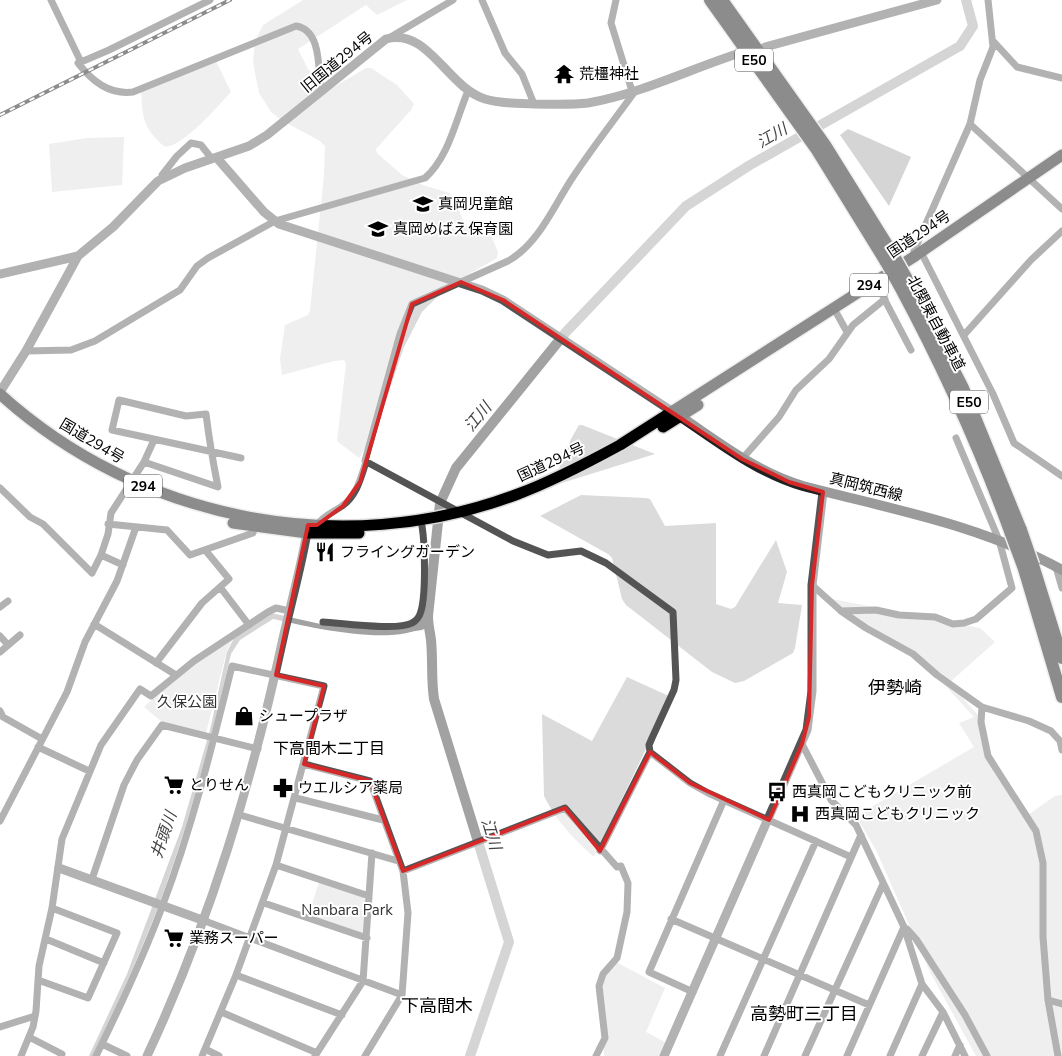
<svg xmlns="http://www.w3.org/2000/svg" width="1062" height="1056" font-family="'Nunito Sans','Noto Sans JP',sans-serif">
<rect width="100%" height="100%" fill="#fff"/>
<path fill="#dbdbdb" d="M303,0H407L377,15L366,5L298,49L308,69L326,87H334L366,68H371L397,85L414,104L411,110L376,149L377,153L402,175L423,185L449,193L455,198L463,221L469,229L491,235L498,252L497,258L447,287L422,312L404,347L375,433L359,458L337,441L346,364L344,360L334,361L282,375L280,359L285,325L308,315L310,311L324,175L325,146L320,141L283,121L271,112L259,93L253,62L255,41L263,25Z
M214,57L231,92C218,106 184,146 165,147C142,128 142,115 141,86Z
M124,137L122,185L52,192L49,144L87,138Z
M579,425H582L655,454L552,486L571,439Z
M581,495L646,498L650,499L665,526L716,523V604L731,609L735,607L776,540L787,572L778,603L802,605L795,648L793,653L744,681L735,683L712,672L626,605L622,599L612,558L608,554L540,516Z
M827,598L980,628L995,642L949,683L978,715L982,743L1025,817L1055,796L1062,795V1056H976L930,972L876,850L856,816L974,747L959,723L974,717L929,668Z
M234,637L227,650L206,733L162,722L144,707L194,660Z
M627,677L671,697L594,857C574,839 556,821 544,796L542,714L592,741Z
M319,882L363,897L367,901L365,931L361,934L308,916Z
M614,961L665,988L646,1032L665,1042L661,1056H604L599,986Z"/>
<path fill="#a2a2a2" d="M848,129L911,157L889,206L840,135Z
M271,613L325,625L406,630L418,623L425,613L424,626C394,647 309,627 273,619L240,640L231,654C213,734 192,812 165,888C144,946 119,1001 93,1056H89L127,974L182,827L210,730L227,652L234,638Z"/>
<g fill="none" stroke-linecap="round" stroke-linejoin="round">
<path stroke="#a2a2a2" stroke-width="10" d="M389,630L421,625L424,621
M470,1056L509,942L434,699C431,679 433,660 431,640C430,632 428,625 428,616L440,503L456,468L566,332L686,206L750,165L960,46L973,26L966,0"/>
<defs>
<path id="trunk" d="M0,394C139,520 342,561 518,494C553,481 587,463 620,445L915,256L1062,155
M663,427L698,405
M233,523L307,533H359"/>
<path id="motorway" d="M710,0L817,150L886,262
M722,0L825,145L894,256
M907,279L963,388L1021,530
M899,285C942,365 980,448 1011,534
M1033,565L1062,658
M1024,569L1062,697"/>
</defs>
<use href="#trunk" stroke="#dbdbdb" stroke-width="14"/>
<use href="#motorway" stroke="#dbdbdb" stroke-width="15"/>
<path stroke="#545454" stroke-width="7" d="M51,0L81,62L109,50L210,0
M482,0L505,53L522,74L534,104
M616,0L611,23L632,91
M389,38L453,0
M994,42L1017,67L1062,78
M78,63C92,81 109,95 133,92L296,26C322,30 318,70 321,91
M970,124L1062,209
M163,179L162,175L177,156L191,143L201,145L212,159
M923,256L993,394L1014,443L1062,476
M916,258L914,251L970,124L980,80L993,47L988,0
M878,287L911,350
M837,314L847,332
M964,335L1031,260L1062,231
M26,351L71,350L95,341L180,290L197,266L208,258L275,221L425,178C449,157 456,119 468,91
M154,440L144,462L218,487C213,462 209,439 206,414L186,416L119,400L112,430L241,458
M742,459L779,417L796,390L829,359L853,325L885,299
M0,488L30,517L43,524L92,573L101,555L108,534L111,513L144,462
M108,524L167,530L190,555L253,533L254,527
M317,525C324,515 332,513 342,506C357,496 361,477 366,462
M101,555L123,565
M1056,567L1062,588
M812,585L841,611L866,628L913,654L937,675L982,707L1029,721L1051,731L1060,741L1062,750
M220,587L249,625
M0,607L8,601
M841,611L876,610L899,615L935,617L953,624L964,623L976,619L1012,588L999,540L956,438
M323,622C342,623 397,631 412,623C416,621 420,616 421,611C426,594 425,544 422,526
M94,624L176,675
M0,636L8,645
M0,652L20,635
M156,663L202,603L229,579L206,551
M982,707L981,722L988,756L1036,831L1043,863V937L1048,1000L1058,1056
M0,711L3,717L42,739
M802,744L831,800L856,825L904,927L922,984L943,1012L965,1056
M38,747L89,771
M650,752L690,783L708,793L851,857
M304,764L370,781L403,871L408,913L402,995L365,1056
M296,798L383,820
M240,815L398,861
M0,821L67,692L85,642L117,581L136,527
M600,851L650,752L649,745L652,738L674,690L676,680L673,612L606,563L581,551L548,555L513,541L365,461L400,334L412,304L508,261C539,244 554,205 573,177C593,147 615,119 636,90
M276,865L369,896
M403,871L565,808L617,867L621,866L628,883L627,912L617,958L603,974L599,986L605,1038L596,1056
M92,879L124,785L137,760L162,725L258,749
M264,903L367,938
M671,919L869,1005
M205,921L402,995
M907,929L916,939L965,1015L987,1056
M46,939L104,963
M236,975L342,1015
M38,980L88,998L117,933L52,908
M693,992L649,972L724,800
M1048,1000L1062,1004
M221,1012L317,1053
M0,1027L35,1016
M29,1037L62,1054L61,1056
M102,1044L127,1056
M205,1049L219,1056
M21,1056L33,1027L36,1011L39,966L52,908L62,839L101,745L140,689L151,696L194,661L268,612L276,608L290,611
M96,1056C120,1007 143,958 162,907C192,828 212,747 232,666L324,686L276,865L236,975L202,1056
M315,1056L363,981L372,853
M720,1056L816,841
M764,1056L861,835
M805,1056L883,884
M847,1056L904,927
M890,1056L922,984
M922,1056L943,1012
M955,1056L960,1045"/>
<path stroke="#545454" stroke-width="9" d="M765,47L937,0
M217,158L264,212L279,224L482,290L503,300L673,412
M0,274L78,256L113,227L158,181L185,168L249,146L267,135L386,39C428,27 447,87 485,99C501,104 519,103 535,104C553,104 570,105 588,103C640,94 690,69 740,53
M0,392L26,351L78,256
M59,868L205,921
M147,1056C211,919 252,782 284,634C292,599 302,563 308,527
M664,1056L807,730L812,691V585L823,492"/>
<path stroke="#212121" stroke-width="10" d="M675,413C716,440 755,472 803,486C891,509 982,525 1062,570"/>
<use href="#trunk" stroke="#000" stroke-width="11"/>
<use href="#motorway" stroke="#000" stroke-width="12"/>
<defs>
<path id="rail" d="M0,115L230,0"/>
</defs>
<use href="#rail" stroke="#000" stroke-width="4"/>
<use href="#rail" stroke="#fff" stroke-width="2" stroke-dasharray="5.5" stroke-linecap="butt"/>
<defs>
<path id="motorway-bridge" d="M894,256L907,279
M886,262L899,285
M1021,530L1033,565
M1011,534L1024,569"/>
</defs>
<use href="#motorway-bridge" stroke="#dbdbdb" stroke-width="15" stroke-linecap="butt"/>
<use href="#motorway-bridge" stroke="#000" stroke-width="12"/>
</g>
<path d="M0 0H1062V1056H0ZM461,282L503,300L742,459L789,482L823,492L812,585L809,717L802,744L769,820L690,783L650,752L600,851L565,808L403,871L370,781L304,764L324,686L276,675L308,525H317L343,506L360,482L412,304Z" fill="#fff" fill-opacity=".55" fill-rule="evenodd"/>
<path fill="none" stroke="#d62828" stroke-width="4" stroke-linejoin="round" d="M461,282L503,300L742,459L789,482L823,492L812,585L809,717L802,744L769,820L690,783L650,752L600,851L565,808L403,871L370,781L304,764L324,686L276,675L308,525H317L343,506L360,482L412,304Z"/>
<defs>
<symbol id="temple-bare" viewBox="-9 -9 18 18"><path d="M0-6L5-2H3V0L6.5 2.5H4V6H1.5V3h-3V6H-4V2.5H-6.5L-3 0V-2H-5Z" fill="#000" stroke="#fff" stroke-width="2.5" paint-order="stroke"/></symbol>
<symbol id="school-bare" viewBox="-9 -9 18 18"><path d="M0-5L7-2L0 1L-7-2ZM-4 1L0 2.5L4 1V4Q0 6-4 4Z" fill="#000" stroke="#fff" stroke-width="2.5" paint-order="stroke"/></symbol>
<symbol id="restaurant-bare" viewBox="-9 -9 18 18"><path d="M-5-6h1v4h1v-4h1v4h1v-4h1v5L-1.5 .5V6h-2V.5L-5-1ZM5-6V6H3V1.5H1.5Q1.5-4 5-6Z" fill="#000" stroke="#fff" stroke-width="2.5" paint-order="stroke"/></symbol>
<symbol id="shop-bare" viewBox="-9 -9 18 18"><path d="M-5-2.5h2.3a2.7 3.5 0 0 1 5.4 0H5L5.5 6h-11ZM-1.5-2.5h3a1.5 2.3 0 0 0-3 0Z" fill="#000" stroke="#fff" stroke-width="2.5" paint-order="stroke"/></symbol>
<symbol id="supermarket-bare" viewBox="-9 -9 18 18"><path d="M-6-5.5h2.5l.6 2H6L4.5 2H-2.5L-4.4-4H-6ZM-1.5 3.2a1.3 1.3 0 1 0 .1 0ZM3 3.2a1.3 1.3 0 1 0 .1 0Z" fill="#000" stroke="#fff" stroke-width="2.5" paint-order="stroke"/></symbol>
<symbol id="pharmacy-bare" viewBox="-9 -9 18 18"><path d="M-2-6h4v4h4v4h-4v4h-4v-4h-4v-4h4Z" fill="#000" stroke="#fff" stroke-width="2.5" paint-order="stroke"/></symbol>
<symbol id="bus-bare" viewBox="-9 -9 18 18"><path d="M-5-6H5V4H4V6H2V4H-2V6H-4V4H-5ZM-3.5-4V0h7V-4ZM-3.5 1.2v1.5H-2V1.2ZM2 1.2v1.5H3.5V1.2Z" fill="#000" stroke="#fff" stroke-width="2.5" paint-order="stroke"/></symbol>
<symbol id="hospital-bare" viewBox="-9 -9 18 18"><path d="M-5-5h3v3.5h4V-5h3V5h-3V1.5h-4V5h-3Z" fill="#000" stroke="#fff" stroke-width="2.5" paint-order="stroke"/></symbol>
</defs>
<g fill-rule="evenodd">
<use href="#temple-bare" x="550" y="60" width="28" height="28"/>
<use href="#school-bare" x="409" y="190" width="28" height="28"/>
<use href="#school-bare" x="364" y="215" width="28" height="28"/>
<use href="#restaurant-bare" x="311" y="538" width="28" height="28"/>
<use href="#shop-bare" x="230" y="702" width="28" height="28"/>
<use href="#supermarket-bare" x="160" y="771" width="28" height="28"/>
<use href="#pharmacy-bare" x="269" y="774" width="28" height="28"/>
<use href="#bus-bare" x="763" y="778" width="28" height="28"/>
<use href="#hospital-bare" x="786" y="800" width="28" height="28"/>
<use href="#supermarket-bare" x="160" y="924" width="28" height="28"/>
</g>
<g text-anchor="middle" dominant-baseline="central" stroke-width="4" stroke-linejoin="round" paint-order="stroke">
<g fill="#fff" stroke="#4c4c4c" stroke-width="1">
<rect x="735" y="48.5" width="38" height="23" rx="4"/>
<rect x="850" y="273.5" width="38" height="23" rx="4"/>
<rect x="950" y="390.5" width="38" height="23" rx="4"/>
<rect x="124" y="474.5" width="38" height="23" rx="4"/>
</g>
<g font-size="14" font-weight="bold" fill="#000">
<text x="754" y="60">E50</text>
<text x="869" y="285">294</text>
<text x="969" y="402">E50</text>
<text x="143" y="486">294</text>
</g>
<g font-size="15" fill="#000" stroke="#fff">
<text transform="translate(337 62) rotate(-39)">旧国道294号</text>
<text transform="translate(919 234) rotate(-34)">国道294号</text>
<text transform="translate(936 323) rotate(62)">北関東自動車道</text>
<text transform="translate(92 441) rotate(31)">国道294号</text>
<text transform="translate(551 462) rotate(-25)">国道294号</text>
<text transform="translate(866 487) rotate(14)">真岡筑西線</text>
</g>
<g font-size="15" fill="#000" stroke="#fff" text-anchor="start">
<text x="579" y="74">荒橿神社</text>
<text x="438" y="204">真岡児童館</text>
<text x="393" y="229">真岡めばえ保育園</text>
<text x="340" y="552">フライングガーデン</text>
<text x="259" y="716">シュープラザ</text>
<text x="189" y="785">とりせん</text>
<text x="298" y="788">ウエルシア薬局</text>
<text x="792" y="792">西真岡こどもクリニック前</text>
<text x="815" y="814">西真岡こどもクリニック</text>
<text x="189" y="938">業務スーパー</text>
</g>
<g font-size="15" fill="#323232" stroke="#fff">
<text x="187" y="702">久保公園</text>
<text x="347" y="910">Nanbara Park</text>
</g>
<g font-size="16" font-style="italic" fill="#434343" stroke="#fff">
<text transform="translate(772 136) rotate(-30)">江川</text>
<text transform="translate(478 417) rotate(-51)">江川</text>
<text transform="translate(491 834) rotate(73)">江川</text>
<text transform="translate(164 835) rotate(-71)">井頭川</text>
</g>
<g font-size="16" fill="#000" stroke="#fff">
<text x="329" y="749">下高間木二丁目</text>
</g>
<g font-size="18" fill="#000" stroke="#fff">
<text x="895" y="688">伊勢崎</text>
<text x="437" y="1006">下高間木</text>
<text x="804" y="1014">高勢町三丁目</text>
</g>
</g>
</svg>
